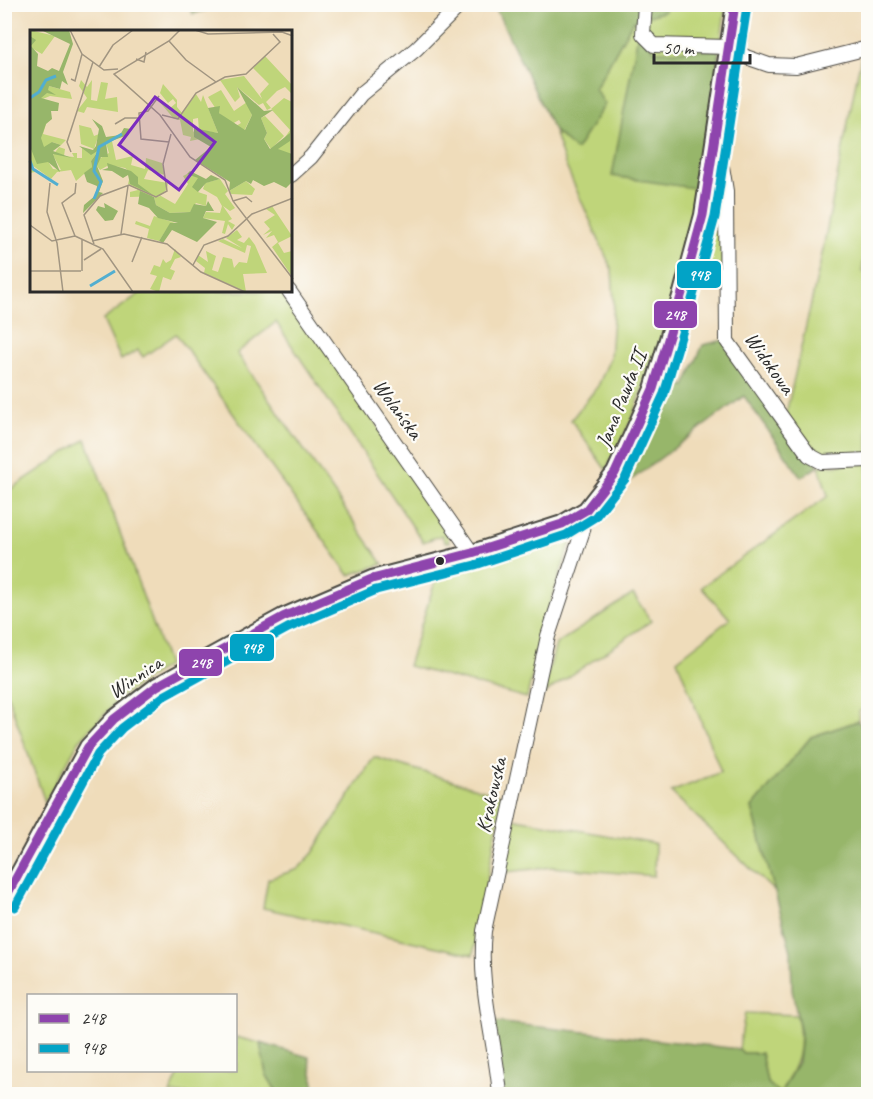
<svg xmlns="http://www.w3.org/2000/svg" width="873" height="1099" font-family="Caveat,sans-serif">
<rect width="100%" height="100%" fill="#fdfcf7"/>
<filter id="ink" filterUnits="userSpaceOnUse"><feTurbulence type="fractalNoise" baseFrequency=".0167" numOctaves="2"/><feDisplacementMap in="SourceGraphic" scale="12" xChannelSelector="R" yChannelSelector="G"/><feConvolveMatrix kernelMatrix="1 2 1 2 8 2 1 2 1" color-interpolation-filters="sRGB"/></filter>
<filter id="wash" filterUnits="userSpaceOnUse"><feTurbulence type="fractalNoise" baseFrequency=".008" numOctaves="4" result="noise"/><feDisplacementMap in="SourceGraphic" scale="24" xChannelSelector="R" yChannelSelector="G"/><feGaussianBlur stdDeviation="1.35" result="paint"/><feColorMatrix in="noise" values="0 0 0 0 0 0 0 0 0 0 0 0 0 0 0 0 0 1.4 0 .05"/><feComposite in="paint" operator="in"/></filter>
<g filter="url(#wash)">
<rect width="100%" height="100%" fill="#efdcba"/>
<path fill="#bfd57a" stroke="#758052" stroke-width="1.5" d="M666,5H726L694,228L663,331L632,419L606,470L571,420L598,386L610,358L614,303L612,270L565,164L554,131L576,149L595,89L633,20L665,11Z
M868,54V233L862,272L868,274V457C814,462 817,460 785,418L820,264L861,56Z
M714,167L720,169L724,290L692,284L705,246Z
M143,291H285L447,527L449,542H444L442,535L423,542L276,322L237,353L383,564L349,575L176,334L143,357L138,350L121,360L103,320Z
M86,439L168,665L121,697L79,741L45,802L5,688V493Z
M868,463V705L859,712L858,721L811,737L752,808L775,892L671,792L721,772L677,660L730,619L701,587L828,496L819,466Z
M573,525L575,530L543,625L527,698L408,666L440,566L489,553L491,557L536,543L535,539Z
M633,594L651,621L542,695L556,644Z
M374,757L503,796L473,955L263,908L268,879L298,869L313,853Z
M511,818L655,844L654,876L552,867L498,873Z
M745,1013L797,1015C804,1051 797,1064 780,1094L767,1082L761,1053H743L739,1049Z
M236,1037L260,1043L266,1074L278,1094H170L180,1071L236,1070Z"/>
<path fill="#97b66a" stroke="#61704a" stroke-width="1.5" d="M187,5H221L193,14Z
M494,5H666L665,11L633,21L595,89L605,104L576,150L554,131Z
M638,33L655,51L719,50L700,189L612,176Z
M724,340L819,466L801,477L744,396L631,480L624,474L665,377L685,386L703,345Z
M858,721L868,736V1094H503L495,1022L739,1049L743,1053H761L767,1082L780,1094L798,1062L801,1034L792,990L791,951L752,808L811,737Z
M260,1043L309,1057L316,1094H278L266,1074Z"/>
</g>
<g filter="url(#ink)">
<g fill="none" stroke-linecap="round" stroke-linejoin="round">
<defs>
<path id="minor" d="M645,4L643,34L654,45L729,47L746,57L769,65L796,66L868,48
M710,161L722,166L726,191L727,341L809,455L822,462L868,460
M291,175L311,157L361,94L416,49L461,4
M289,291L472,553
M500,1094C495,1039 478,987 484,931L548,636L583,530L586,510"/>
<path id="tertiary" d="M4,901L88,747L114,719L157,686L283,617L372,579L472,553L562,524L586,510L615,473L653,389L682,293L703,215L735,4"/>
</defs>
<use href="#minor" stroke="#484640" stroke-width="16"/>
<use href="#tertiary" stroke="#484640" stroke-width="20"/>
<use href="#minor" stroke="#fff" stroke-width="14"/>
<use href="#tertiary" stroke="#fff" stroke-width="16"/>
<defs>
<path id="bus-1" d="M4,900L88,747L114,719L157,686L283,617L372,579L472,553L562,524L586,510L615,473L653,389L682,293L703,215L735,4"/>
<path id="bus-2" d="M15,907L98,754L122,728L164,696L288,628L376,590L475,565L566,535L595,517L625,479L664,394L693,296L715,217L747,6"/>
</defs>
<use href="#bus-1" stroke="#fdfcf7" stroke-width="14"/>
<use href="#bus-2" stroke="#fdfcf7" stroke-width="14"/>
<use href="#bus-1" stroke="#8e44ad" stroke-width="9"/>
<use href="#bus-2" stroke="#02a3c6" stroke-width="9"/>
</g>
</g>
<circle fill="#2b2b2b" stroke="#fdfcf7" stroke-width="2" cx="440" cy="561" r="5"/>
<g text-anchor="middle" dominant-baseline="central" stroke-width="4.5" stroke-linejoin="round" paint-order="stroke">
<g font-size="21" fill="#2b2b2b" stroke="#fdfcf7">
<text transform="translate(770 363) rotate(55)">Widokowa</text>
<text transform="translate(621 399) rotate(-68)">Jana Pawła II</text>
<text transform="translate(398 409) rotate(54)">Wolańska</text>
<text transform="translate(135 677) rotate(-34)">Winnica</text>
<text transform="translate(491 795) rotate(-77)">Krakowska</text>
</g>
</g>
<g transform="translate(30 30)">
<rect width="262" height="262" fill="#efdcba"/>
<path d="M0,0L25,6L12,24L0,17ZM235,26L262,55V64L255,57L247,61L236,72L241,78L237,80L233,73L229,75L207,57L210,67L205,72L190,50L214,46L232,69L230,64L239,54L223,38ZM32,50L19,56L40,62L42,69L20,66L8,71L16,94L13,104L36,110L31,115L22,112L19,133L23,139L31,140L23,125L29,117L35,119L34,126L44,127L42,123H47V128H52V118L60,124L69,120L61,131L62,137L46,151L41,140L27,142L21,149L2,135L5,142L0,143V51L15,56ZM51,50L57,57L62,50L61,70L67,71L71,52L78,53L75,69L87,67L88,82L57,77L54,83L47,81L57,68L49,56ZM133,54L147,70V77L152,83L166,64L171,72L173,65L188,103L169,100L168,88L163,89V101L170,109L160,111L161,107L153,105L150,90L144,89L128,70L139,79L146,73L143,69L138,73L130,63ZM191,60L204,81L217,72L222,85L214,101L206,96L211,93L209,90L202,94L188,82L178,67ZM254,68L262,72L260,126L247,119L260,100L241,79ZM235,86L254,106L241,119L234,109L237,103L231,88ZM49,95L61,98L64,106L69,104L64,119L51,114ZM82,111L86,130L103,126L101,135L115,139L116,128L132,133L135,145L118,140L114,149L138,153L137,159L130,166L100,167V162L108,160L98,154L99,150L108,154L100,142L95,138L79,135L70,140L67,136V130L79,123L76,113ZM157,144L168,147V162L177,165L176,176L166,173L160,182L140,183L126,175L124,167L131,166L145,174L158,154L153,146ZM190,149L198,161L195,164L205,178L200,181L193,176L202,189L198,191L205,195L202,200L198,194L195,204L192,203L195,191L173,188L176,182L190,183L192,176L187,167L173,159L175,153ZM216,151L225,159L222,165L201,164L199,161ZM242,176L262,206L248,213L254,223L262,221L261,245L242,217L248,212L244,205L236,208L242,201L233,205L240,199L234,192L245,185L236,179ZM124,186L148,194H140L129,211L117,208L119,199L105,194L106,191L120,196ZM207,200L212,207L207,210L214,213L219,207L225,215L237,243L213,244L216,262L174,243L175,238L166,231L168,225L178,232L176,221L186,226L182,240L188,242L193,227L202,229L204,238L209,232L217,233L221,216L217,215L215,223L188,211L193,209L212,218L196,208ZM145,219L151,227L145,229L140,239L145,241L141,250L133,247L129,262L120,259L127,246L120,244L124,235L130,237L133,229L136,233L141,230Z" fill="#bfd57a"/>
<path d="M11,0H39L43,14L33,42L38,55L32,51L30,59L19,56L18,60L26,65L17,63L11,68L29,73L28,81H21L22,89L16,94L11,108L14,117L22,112L31,115L23,121L42,128L23,124L30,142L18,132L7,134L1,119L0,6L6,10L1,16L8,24L7,36L18,41L22,38L29,41L40,14ZM207,57L234,81L243,80L231,88L237,103L234,109L240,119L260,103V111L248,119L262,124V152L256,158L244,152L234,156L223,150L221,154L216,151L199,161L200,152L165,130L181,117L164,107V98L188,103L178,78L190,76L189,83L215,100L222,85ZM62,89L72,96L76,107L90,105L94,98L101,99L98,105L76,113L78,127H71L67,136L73,151L69,162L73,163L53,183L54,175L66,165L67,156L57,152L54,143L62,137L61,131L69,120L61,125L49,116L63,120L66,116L69,99ZM77,133L101,141L108,147V154L123,165L100,154L98,145L93,148L82,141L72,140L78,138ZM160,141L176,149L181,145L190,149L176,153L168,162L162,157L168,148L157,144ZM110,161L124,167L126,175L140,183L160,182L164,174L176,176L178,171L184,181H176L173,188L187,192L167,212L142,200L133,213L129,211L140,193H148L128,188L119,178L108,174ZM74,173L88,181L83,190L75,191L66,180L68,176L75,178Z" fill="#97b66a"/>
<path fill="none" stroke="#52aed0" stroke-width="3" d="M0,68L9,62L16,50L26,46M0,131L3,139L28,155M64,169L71,152L64,141L69,117L92,104M60,256L85,241"/>
<path fill="none" stroke="#a19581" stroke-width="1.5" d="M40,0L52,24L74,40L88,39M150,0L139,11L84,44L130,85L160,127L195,150L203,171L263,249M165,0L178,4L252,2L263,6M139,11L156,30L186,52M106,29L114,32L116,22M69,37L83,15L103,0M41,49L45,51L52,24M129,66L118,81L109,83L111,109L139,112M132,85L148,89L166,63L195,47L216,44L250,12L243,4M85,94L95,88H108M41,122L37,112L63,32M20,153L17,182L27,213L33,262M203,171L216,167L222,172M0,195L22,211L45,206M91,204L98,156M45,206L73,219L103,262M45,206L32,173L45,163L46,153M62,211L94,204L137,214L171,242L215,262M64,214L54,185L70,166L99,155L126,167L137,161L133,134L141,104M54,230L71,219M102,232L112,207M163,235L174,215L198,206L222,184L263,168M0,241H51M52,241V210"/>
<path fill="#7b2cbf" fill-opacity="0.15" stroke="#7b2cbf" stroke-width="3" d="M125,67L185,112L149,160L89,115Z"/>
<rect width="262" height="262" fill="none" stroke="#2b2b2b" stroke-width="3"/>
</g>
<g stroke="#fdfcf7" stroke-width="2">
<rect x="676" y="260" width="46" height="29" rx="6" fill="#02a3c6"/>
<rect x="653" y="300" width="45" height="29" rx="6" fill="#8e44ad"/>
<rect x="229" y="633" width="46" height="29" rx="6" fill="#02a3c6"/>
<rect x="178" y="648" width="45" height="29" rx="6" fill="#8e44ad"/>
</g>
<g font-size="16" text-anchor="middle" font-weight="bold" fill="#fff">
<text x="699" y="280">948</text>
<text x="675" y="320">248</text>
<text x="252" y="653">948</text>
<text x="201" y="668">248</text>
</g>
<rect width="873" height="1099" fill="none" stroke="#fdfcf7" stroke-width="24"/>
<rect x="27" y="994" width="210" height="78" fill="#fdfcf7" stroke="#a9a8a5" stroke-width="1.5"/>
<rect x="39" y="1014" width="30" height="9" fill="#8e44ad" stroke="#a9a8a5" stroke-width="1.5"/>
<text x="81" y="1024" font-size="18" fill="#2b2b2b">248</text>
<rect x="39" y="1044" width="30" height="9" fill="#02a3c6" stroke="#a9a8a5" stroke-width="1.5"/>
<text x="81" y="1054" font-size="18" fill="#2b2b2b">948</text>
<path d="M654 54v9h96v-9" fill="none" stroke="#2b2b2b" stroke-width="3"/>
<text x="663" y="54" font-size="18" fill="#2b2b2b" stroke="#fdfcf7" stroke-width="4.5" paint-order="stroke">50 m</text>
</svg>
